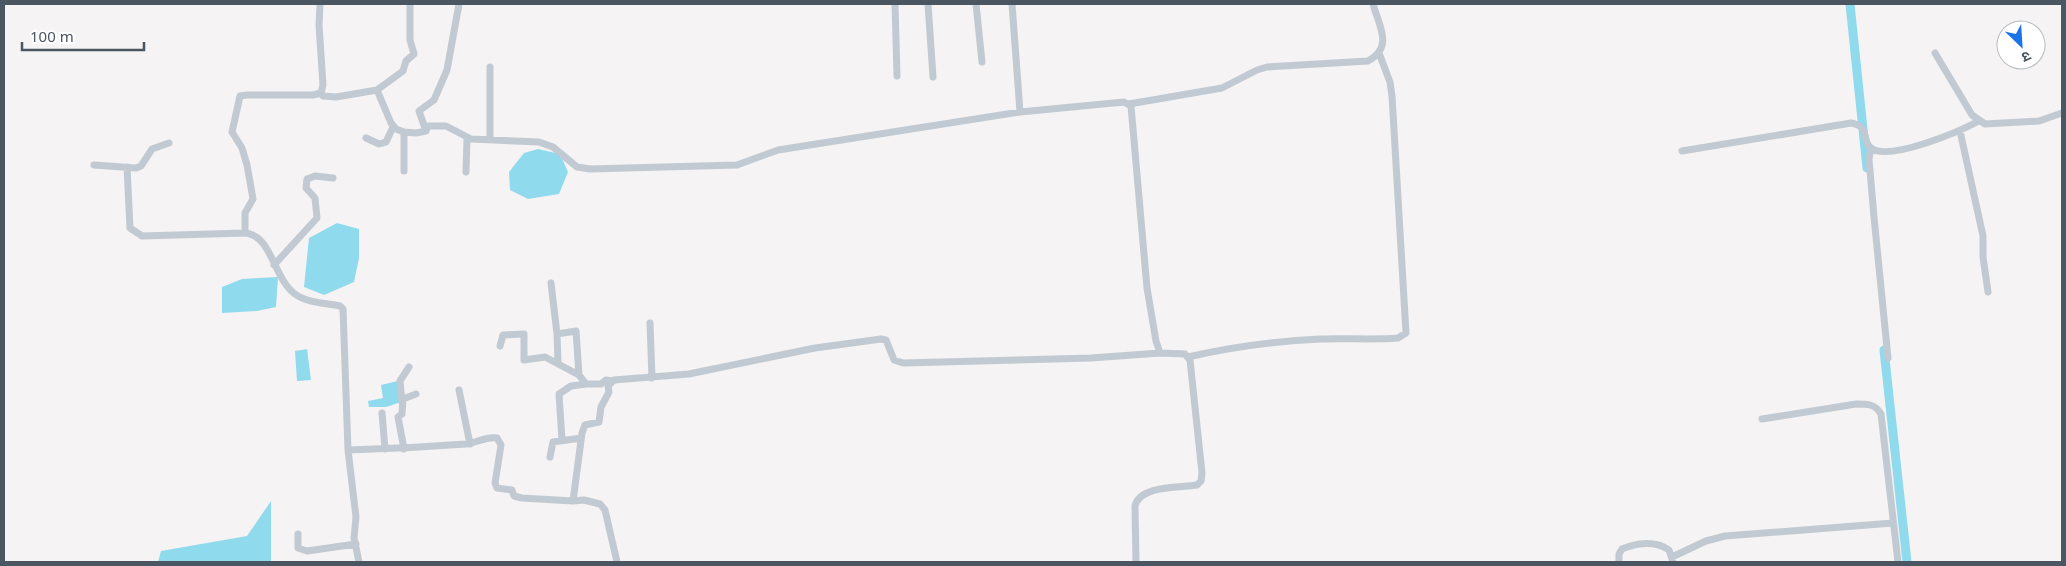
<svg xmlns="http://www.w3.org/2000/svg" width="2066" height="566" font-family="'Noto Sans','Noto Sans Devanagari',sans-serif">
<rect width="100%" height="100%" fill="#f5f3f3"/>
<path fill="#90daee" d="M538,149L560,154L568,172L559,194L528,199L510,190L509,172L524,153Z
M337,223L359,229V258L354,282L324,295L304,287L309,238Z
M278,277L276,307L257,311L222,313V287L242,279Z
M307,349L311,380L297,381L295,351Z
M398,381L401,402L386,407H369L368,401L383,398L381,385Z
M271,501V562H158L161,551L247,536Z"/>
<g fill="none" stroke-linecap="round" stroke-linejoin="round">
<path stroke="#90daee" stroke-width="9" d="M1850,4L1867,168
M1884,350L1907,562"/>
<path stroke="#c1cad2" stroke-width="7" d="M895,4L897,76
M928,4L933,77
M976,4L982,62
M1012,4L1020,112L1124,102L1131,106L1147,288L1156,341L1160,353L1185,354L1190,360L1202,473L1201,481L1197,485C1179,488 1140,485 1135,506L1136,562
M1935,53L1972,115L1985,124L2039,121L2062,113
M490,67V140
M377,90L403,71L406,61L414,54L410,40V4
M321,93L323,96L336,97L377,90L391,123L396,129L404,132L416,133L426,131L428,126H446L471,139L539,142L553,147L577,167L590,169L737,165L778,150L1020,112
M1129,104L1222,88L1257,70L1267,67L1368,61C1394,47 1379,26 1373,4
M426,131L419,111L434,100L447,70L459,4
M1960,131L1983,236V257L1988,292
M404,132V171
M366,138L379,144L386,142L393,127
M1871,148L1869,159L1874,217L1888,358
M1682,151L1851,123C1871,126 1861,141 1871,148C1889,162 1960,131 1979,121
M94,165L136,168L141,166L152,149L169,143
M127,167L130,228L142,236L245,233V213L253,199L247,165L242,148L232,132L240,96L247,95H313L321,93L323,85L319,25L320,4
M466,172L467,138
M245,233C272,235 273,278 295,294C307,303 325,303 340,306L343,309L348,450L356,517L354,538L359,562
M274,265L317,218L315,198L306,188L307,179L315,176L333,178
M551,283L557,334L558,363
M650,323L652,378
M557,334L576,331L579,375
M500,346L503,335L524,334V360L545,357L579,375L586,384H601L606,380L612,381
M1188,357C1232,347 1276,341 1321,339C1347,338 1373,340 1398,338L1406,333L1392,96L1390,82L1379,53
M459,390L470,444
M402,402L400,381L409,367
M382,413L385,449
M1762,419L1856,404C1868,404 1875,404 1881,414L1898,562
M562,440L559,394L571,386L586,384
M404,449L398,417L402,414L403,399L416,394
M348,450C388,449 427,447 466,444C477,443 486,436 497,438L501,445L495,483L497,488L512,490L514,496L522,498L573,501L584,500L600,504L605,510L617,562
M550,457L553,442L581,438
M573,501L582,433L585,425L599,422L601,407L609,392L608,386L614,380L689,374L815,348L881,339L886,340L894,360L903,363L1091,358L1160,353
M298,534V548L307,551L356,544
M1672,557L1706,541L1725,536L1893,523
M1619,562V554L1622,549C1636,543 1655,540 1669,550L1673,562"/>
</g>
<rect width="2066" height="566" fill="none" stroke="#4a5661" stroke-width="10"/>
<g transform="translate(2021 45) rotate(155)"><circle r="24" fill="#ffffff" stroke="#b7bbc0"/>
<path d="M0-4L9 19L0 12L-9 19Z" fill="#1a73e8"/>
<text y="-8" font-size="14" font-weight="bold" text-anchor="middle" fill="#4a5661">उ</text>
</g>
<path d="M22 42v8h122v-8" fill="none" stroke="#4a5661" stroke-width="2.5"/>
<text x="30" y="42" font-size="15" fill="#4a5661" stroke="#ffffff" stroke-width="4" paint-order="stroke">100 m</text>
</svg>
